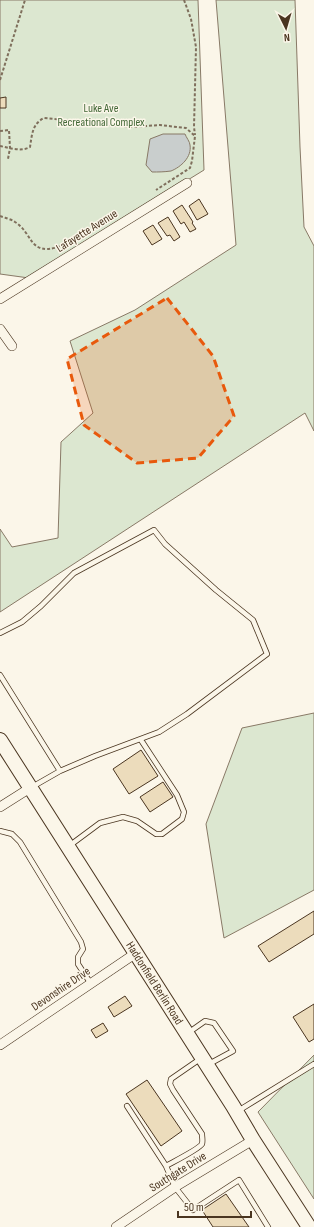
<svg xmlns="http://www.w3.org/2000/svg" width="314" height="1227" font-family="'Sofia Sans Condensed',sans-serif">
<rect width="100%" height="100%" fill="#fbf6e9"/>
<path fill="#dce7d0" stroke="#887966" d="M0,0H198L204,170L29,278L0,274Z
M216,0H295L300,147L304,227L314,246V431L305,413L0,612V529L12,547L58,538L61,442L93,413L70,341L135,310L236,245Z
M314,713V890L224,938L206,824L242,728Z
M314,1055V1199L258,1112Z"/>
<path fill="#c9cecd" stroke="#887966" d="M163,134H185C186,137 190,142 190,145C192,157 181,167 171,171C164,172 158,172 152,172L146,165L150,139Z"/>
<path fill="#ecdcbc" stroke="#4a3520" d="M6,97V108H0V98Z
M199,199L208,214L197,220L189,206Z
M182,205L193,222L192,223L196,229L190,232L184,222L181,224L173,211Z
M168,217L180,237L174,241L170,235L167,236L158,223Z
M153,225L162,239L152,245L143,231Z
M141,750L158,776L129,794L113,769Z
M163,782L173,797L150,812L140,797Z
M314,911V934L269,962L258,946Z
M125,996L132,1006L114,1017L108,1007Z
M314,1004V1039L309,1042L293,1017Z
M103,1023L108,1031L96,1038L91,1030Z
M147,1080L182,1131L161,1146L126,1094Z
M226,1194L249,1227H213L202,1210Z"/>
<g fill="none" stroke-linecap="round" stroke-linejoin="round">
<defs>
<path id="lane" d="M0,633L22,622L41,606L74,573L154,530L165,544L216,590L253,620L267,654L187,714L159,732L95,756L60,771L32,787
M0,675L60,771
M0,831L12,834L20,842L81,942L83,949L78,957V964L91,984
M69,846L100,823L123,817L137,821L156,834H162L182,819L184,812L177,795L141,740
M188,1033L205,1021L214,1023L233,1051L209,1064
M200,1059L171,1079L170,1084L173,1090L202,1134C202,1137 203,1141 202,1144C199,1149 173,1162 166,1166L175,1187L193,1210L239,1180L268,1227
M127,1106L166,1166
M238,1111L314,1064"/>
<path id="street" d="M0,299L187,183
M0,329L12,346
M0,807L30,788
M0,1045L136,953
M116,1227L175,1187L253,1140"/>
<g id="primary">
<path id="s1" d="M0,740L233,1106L253,1140L309,1227"/>
</g>
</defs>
<use href="#lane" stroke="#4a3520" stroke-width="6"/>
<use href="#street" stroke="#4a3520" stroke-width="10"/>
<use href="#primary" stroke="#4a3520" stroke-width="16"/>
<path stroke="#7f6f5c" stroke-width="2" stroke-dasharray="3 2" stroke-linecap="butt" d="M184,0L191,19L196,47L194,127L195,135
M0,80L25,0
M0,131L9,130L10,148L8,159
M0,146C10,148 21,152 30,147C32,135 32,124 44,118L132,127L160,125L177,127L186,128L195,136L192,161L190,168L156,190
M0,216C5,218 11,219 15,222C33,233 29,256 58,247L96,227"/>
<use href="#lane" stroke="#fbf6e9" stroke-width="4.5"/>
<use href="#street" stroke="#fbf6e9" stroke-width="9"/>
<use href="#primary" stroke="#fbf6e9" stroke-width="14"/>
</g>
<path fill="#e8590c" fill-opacity="0.2" stroke="#e8590c" stroke-width="3" stroke-dasharray="8 5" stroke-linejoin="round" d="M167,298L213,356L234,416L198,458L137,463L84,425L67,359Z"/>
<g text-anchor="middle" dominant-baseline="central" stroke-width="3" stroke-linejoin="round" paint-order="stroke">
<g font-size="12" fill="#436837" stroke="#fbf6e9">
<text x="101" y="108">Luke Ave<tspan x="101" dy="14">Recreational Complex</tspan></text>
</g>
<g font-size="12" fill="#4a3520" stroke="#fbf6e9">
<text transform="translate(87 231) rotate(-32)">Lafayette Avenue</text>
<text stroke="none"><textPath href="#s1" startOffset="288">Haddonfield Berlin Road</textPath></text>
<text transform="translate(61 989) rotate(-34)">Devonshire Drive</text>
<text transform="translate(178 1172) rotate(-32)">Southgate Drive</text>
</g>
</g>
<g transform="translate(286 28) rotate(175)" stroke="#fbf6e9" stroke-width="3" paint-order="stroke">
<path d="M0-3L7 15L0 10L-7 15Z" fill="#4a3520"/>
<text y="-6" font-size="11" font-weight="bold" text-anchor="middle" fill="#4a3520">N</text>
</g>
<path d="M178 1211v6h73v-6" fill="none" stroke="#4a3520" stroke-width="2"/>
<text x="184" y="1211" font-size="12" fill="#4a3520" stroke="#fbf6e9" stroke-width="3" paint-order="stroke">50 m</text>
</svg>
